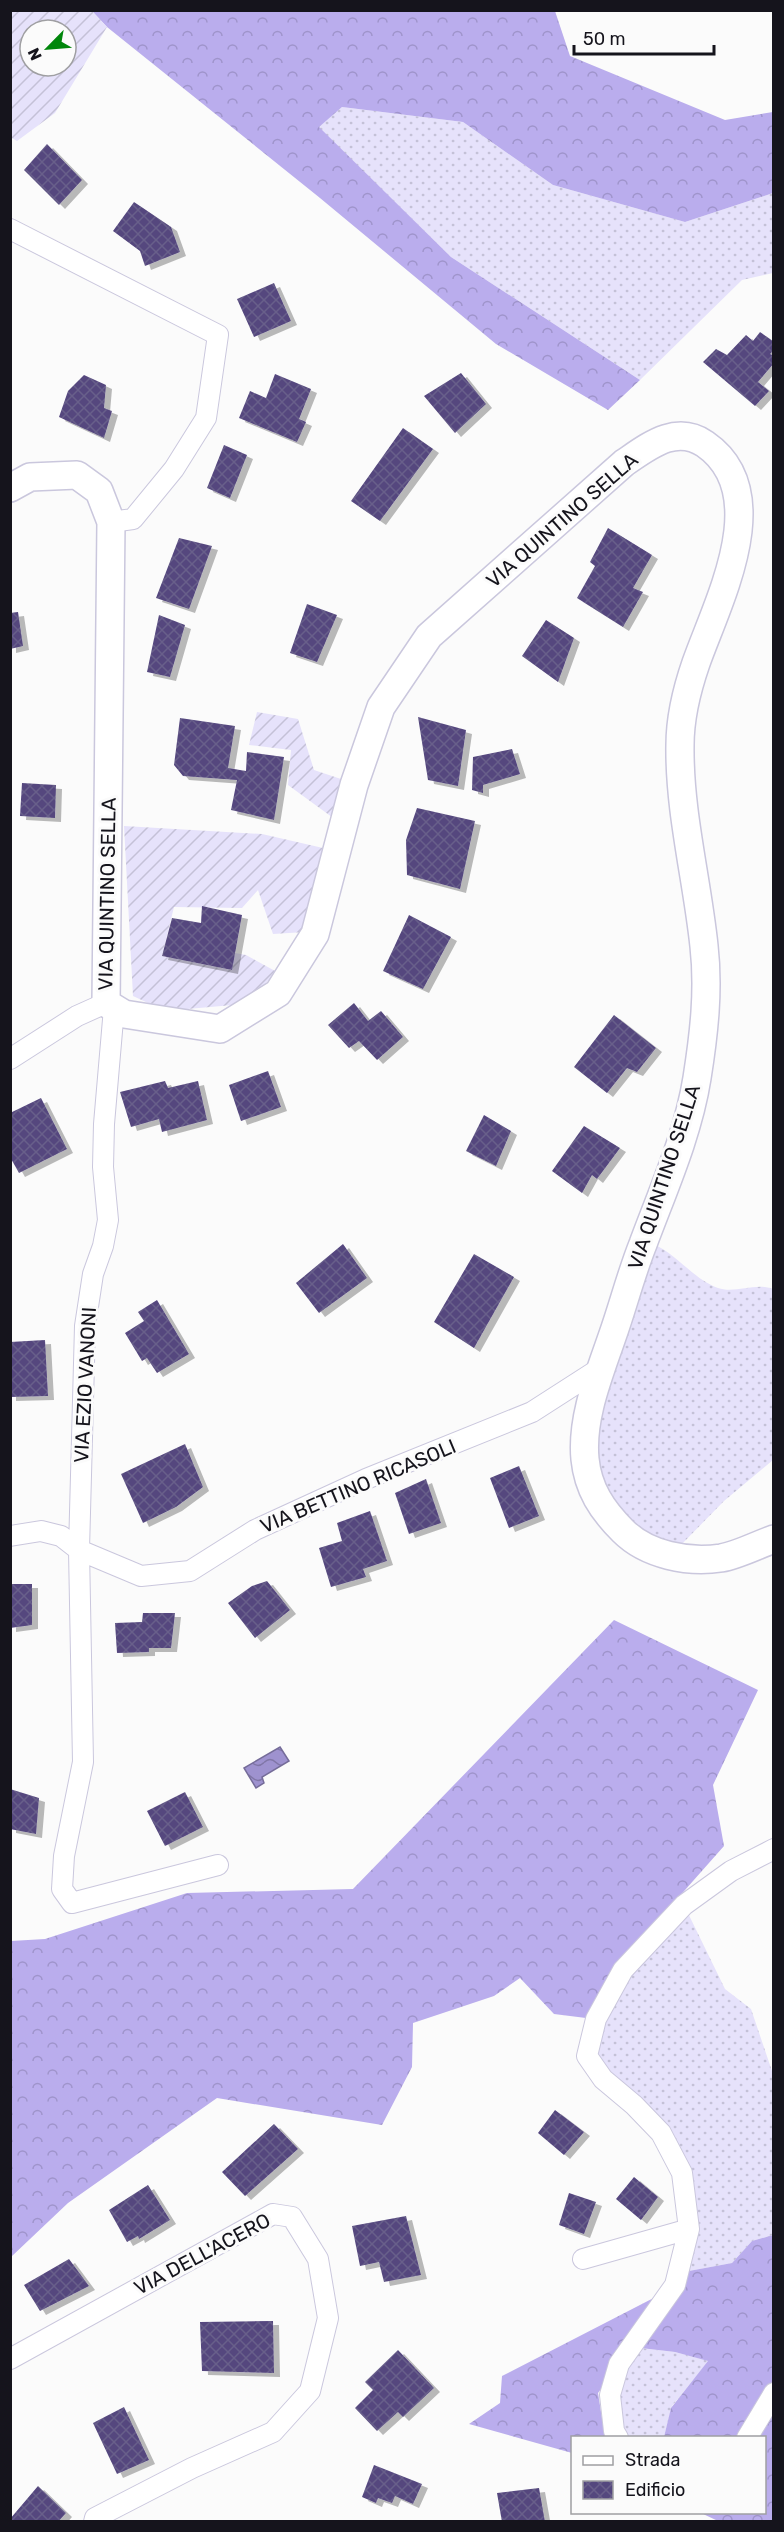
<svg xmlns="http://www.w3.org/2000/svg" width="784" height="2532" font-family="Rubik,sans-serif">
<defs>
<pattern id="grass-dots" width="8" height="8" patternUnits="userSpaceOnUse" patternTransform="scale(1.5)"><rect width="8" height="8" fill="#e6e2fb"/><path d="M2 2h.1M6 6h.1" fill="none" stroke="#c4c1d7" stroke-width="1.8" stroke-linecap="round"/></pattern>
<pattern id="forest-crowns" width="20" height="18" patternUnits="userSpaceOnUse" patternTransform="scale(1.5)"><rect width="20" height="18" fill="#baaded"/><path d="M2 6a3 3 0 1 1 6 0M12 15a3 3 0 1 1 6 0" fill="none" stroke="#9f94cb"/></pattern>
<pattern id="garden-furrows" width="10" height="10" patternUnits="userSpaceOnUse" patternTransform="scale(1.5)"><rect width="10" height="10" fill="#e6e2fb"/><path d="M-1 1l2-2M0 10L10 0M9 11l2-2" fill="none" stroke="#c4c1d7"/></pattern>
<pattern id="water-waves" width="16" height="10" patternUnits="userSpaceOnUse" patternTransform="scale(1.5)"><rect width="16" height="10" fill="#9e92cf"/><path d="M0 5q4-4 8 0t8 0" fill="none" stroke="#8076a7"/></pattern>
<pattern id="building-cross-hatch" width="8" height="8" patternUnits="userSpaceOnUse" patternTransform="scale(1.5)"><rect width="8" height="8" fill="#54477e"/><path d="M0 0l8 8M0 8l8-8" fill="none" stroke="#685e8a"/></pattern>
<filter id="shadow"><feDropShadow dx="6" dy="4" stdDeviation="0" flood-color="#0004"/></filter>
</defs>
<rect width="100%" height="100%" fill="#fbfbfb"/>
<path fill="url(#grass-dots)" d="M342,107L463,122L553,185L685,222L773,193V273L742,280L640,380L451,257L318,127Z
M653,1244C677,1254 693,1279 718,1288C735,1294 756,1282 773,1289V1460L724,1501L679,1547L644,1534L621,1515L600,1481L594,1431Z
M684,1905L725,1989L751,2009L773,2074V2235L752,2241L732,2263L678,2273L682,2173L587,2056L596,2019Z
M632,2347L675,2352L709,2361L672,2406L664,2437H618L619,2364Z"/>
<path fill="url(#forest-crowns)" d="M92,11H555L570,56L725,120L773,112V193L685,222L553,185L463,122L342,107L319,127L451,257L640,380L608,410L496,344L320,198L107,27Z
M614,1620L758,1690L713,1785L724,1846L608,1977L586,2018L554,2014L520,1978L494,1996L413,2023L412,2067L382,2125L217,2098L68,2203L11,2257V1941L45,1939L187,1893L353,1889Z
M773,2235V2521H718L701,2513L764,2512V2438L664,2437L671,2408L708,2361L675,2352L632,2347L598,2393L605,2437L572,2438V2453L469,2424L500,2403L502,2376L671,2289L678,2273L732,2263L752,2241Z"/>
<path fill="url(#garden-furrows)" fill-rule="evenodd" d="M10,11H92L107,27L55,113L17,141L10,137ZM30,30H66V66H30Z
M257,712L298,719L314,770L347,781L336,820L288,785L291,750L249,745Z
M124,826L262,834L323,848L305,932L273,934L258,890L242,908L174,907L162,956L231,970L235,953L246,955L277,972L244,1004L165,1011L133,996Z"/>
<path fill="url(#water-waves)" stroke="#756c99" stroke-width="1.5" d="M280,1747L289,1761L262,1777L264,1783L256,1788L244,1768Z"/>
<path fill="url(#building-cross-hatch)" filter="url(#shadow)" d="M47,144L82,180L59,205L24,170Z
M134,202L171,227L180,252L145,266L140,251L113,231Z
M274,283L291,321L254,337L237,299Z
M760,332L774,342V350L770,354L774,356V363L758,382L769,391L755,406L703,362L716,349L727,355L746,335L753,341Z
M461,373L486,404L455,433L424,396Z
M275,374L311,389L299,419L306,422L297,442L239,418L250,391L266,398Z
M84,375L106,385L104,408L112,411L104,438L59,417L68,391Z
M403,428L433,449L380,521L351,501Z
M224,445L247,455L230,498L207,488Z
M608,528L652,555L633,588L643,592L623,627L577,598L595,566L590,562Z
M179,538L212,546L189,609L156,598Z
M307,604L337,615L317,662L290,653Z
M18,612L23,646L10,649V613Z
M159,615L185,625L170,677L147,672Z
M546,620L574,638L558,682L522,656Z
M418,717L466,730L458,786L428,780Z
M180,718L235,726L228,768L246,771L247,752L284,757L274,820L231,810L237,780L183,776L174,765Z
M512,749L520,774L483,785V793L472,790L473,757Z
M22,783L56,785L55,818L20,816Z
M417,808L475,821L460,889L407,875L406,840Z
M202,906L242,915L232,970L162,956L172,918L201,923Z
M409,915L451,937L423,989L383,971Z
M354,1003L368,1021L381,1011L403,1037L377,1060L359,1041L349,1048L328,1025Z
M614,1015L656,1048L637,1072L627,1068L607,1093L574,1067Z
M268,1071L281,1107L241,1121L229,1085Z
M165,1081L168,1088L198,1081L207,1120L162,1132L159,1119L131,1127L120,1092Z
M41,1098L67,1149L19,1173L10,1157V1113Z
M484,1115L511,1131L496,1166L466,1151Z
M584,1126L620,1148L597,1179L592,1175L582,1193L552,1171Z
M343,1244L367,1278L319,1313L296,1283Z
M474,1254L514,1277L474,1348L434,1322Z
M157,1300L189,1354L157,1373L147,1358L142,1361L125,1333L144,1321L138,1312Z
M45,1340L48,1396L10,1397V1342Z
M185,1444L203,1487L176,1507L143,1523L121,1474Z
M519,1466L539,1516L509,1528L490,1478Z
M426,1479L441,1523L409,1534L395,1493Z
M370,1511L387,1561L363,1569L366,1577L331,1587L319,1548L342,1541L337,1523Z
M267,1581L290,1610L255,1638L228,1603L252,1586Z
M10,1584H32V1625L10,1628Z
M143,1613H175L171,1648H149V1652L117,1653L115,1623L142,1622Z
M10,1789L39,1798L36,1834L10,1829Z
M185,1792L203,1827L165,1846L147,1811Z
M555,2110L584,2132L564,2155L538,2133Z
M274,2124L298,2149L245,2196L222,2172Z
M634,2177L658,2197L641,2220L616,2199Z
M148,2185L170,2220L139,2239L138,2236L127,2242L109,2210Z
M569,2193L596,2202L584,2234L559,2225Z
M406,2216L421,2275L384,2282L379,2262L360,2266L352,2226Z
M69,2259L89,2286L40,2311L24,2285Z
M273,2321L274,2373L202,2371L200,2322Z
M398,2350L434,2388L403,2417L398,2412L377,2431L355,2408L373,2390L365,2382Z
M124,2407L149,2460L117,2474L93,2423Z
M374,2465L422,2484L413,2504L395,2496L392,2503L378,2498L376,2503L362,2497Z
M38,2486L66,2513L58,2522H10V2519Z
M539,2488L545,2522H502L497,2493Z"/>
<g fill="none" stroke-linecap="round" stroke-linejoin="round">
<defs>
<path id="street" d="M10,229L218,335L206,418L174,469L133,519L111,522
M114,1008L104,1124L103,1167L108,1220L103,1246L93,1274L85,1326L79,1550L83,1762L64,1856L62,1889L72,1903L218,1865
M10,1059L77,1016L106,1003
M10,1536L41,1531L61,1536L79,1550L141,1576L190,1571L255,1530L366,1479L532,1412L602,1367
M583,2259L689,2229
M10,2359L273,2214L292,2217L318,2259L328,2318L310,2391L273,2432L192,2468L95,2518L94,2522
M618,2438L614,2431L610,2395L619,2364L675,2285L689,2229L682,2173L661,2133L634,2105L603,2079L587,2056L596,2019L623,1970L684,1905L731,1871L774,1849
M747,2438L774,2393"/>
<path id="secondary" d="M10,488L30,477L77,475L99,491L111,522L106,1003L124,1014L220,1029L278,993L315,934L354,785L381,707L429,636L624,463C649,446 676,424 705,444C776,493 717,603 696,663C687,689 680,717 680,745C679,812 697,879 704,946C709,990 704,1034 697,1078C688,1135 663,1190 643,1244C631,1274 623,1306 612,1337C599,1375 581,1418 585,1459C588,1489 602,1510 623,1531C647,1555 688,1563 721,1558C738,1555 757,1545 774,1539"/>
</defs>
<use href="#street" stroke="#cac7dd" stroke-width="22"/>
<use href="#secondary" stroke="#cac7dd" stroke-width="30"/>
<use href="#street" stroke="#fff" stroke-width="20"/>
<use href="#secondary" stroke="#fff" stroke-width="27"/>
</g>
<g text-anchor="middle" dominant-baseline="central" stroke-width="6" stroke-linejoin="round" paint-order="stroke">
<g font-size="20" fill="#15141c" stroke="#fbfbfb">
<text transform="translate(562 520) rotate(-41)">VIA QUINTINO SELLA</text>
<text transform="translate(107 894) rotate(-89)">VIA QUINTINO SELLA</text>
<text transform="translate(664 1177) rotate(-72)">VIA QUINTINO SELLA</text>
<text transform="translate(85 1385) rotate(-87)">VIA EZIO VANONI</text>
<text transform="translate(358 1486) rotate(-23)">VIA BETTINO RICASOLI</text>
<text transform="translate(202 2254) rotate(-28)">VIA DELL'ACERO</text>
</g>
</g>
<rect width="784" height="2532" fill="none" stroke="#15141c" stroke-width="24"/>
<rect x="571" y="2436" width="195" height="78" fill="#fbfbfb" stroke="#9f9fa2" stroke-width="1.5"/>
<rect x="583" y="2456" width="30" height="9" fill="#ffffff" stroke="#9f9fa2" stroke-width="1.5"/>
<text x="625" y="2466" font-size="18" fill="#15141c">Strada</text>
<rect x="583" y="2481" width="30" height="18" fill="url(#building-cross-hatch)" stroke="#9f9fa2" stroke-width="1.5"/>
<text x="625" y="2496" font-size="18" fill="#15141c">Edificio</text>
<g transform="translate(48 48) rotate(245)"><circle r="28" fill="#fbfbfb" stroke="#9f9fa2" stroke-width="1.5"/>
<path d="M0-4.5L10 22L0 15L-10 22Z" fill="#00860b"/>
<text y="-9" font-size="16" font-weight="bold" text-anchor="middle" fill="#15141c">N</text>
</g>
<path d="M574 45v9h140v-9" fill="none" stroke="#15141c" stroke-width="3"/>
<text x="583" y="45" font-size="18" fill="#15141c" stroke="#fbfbfb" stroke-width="4.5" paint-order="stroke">50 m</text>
</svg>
